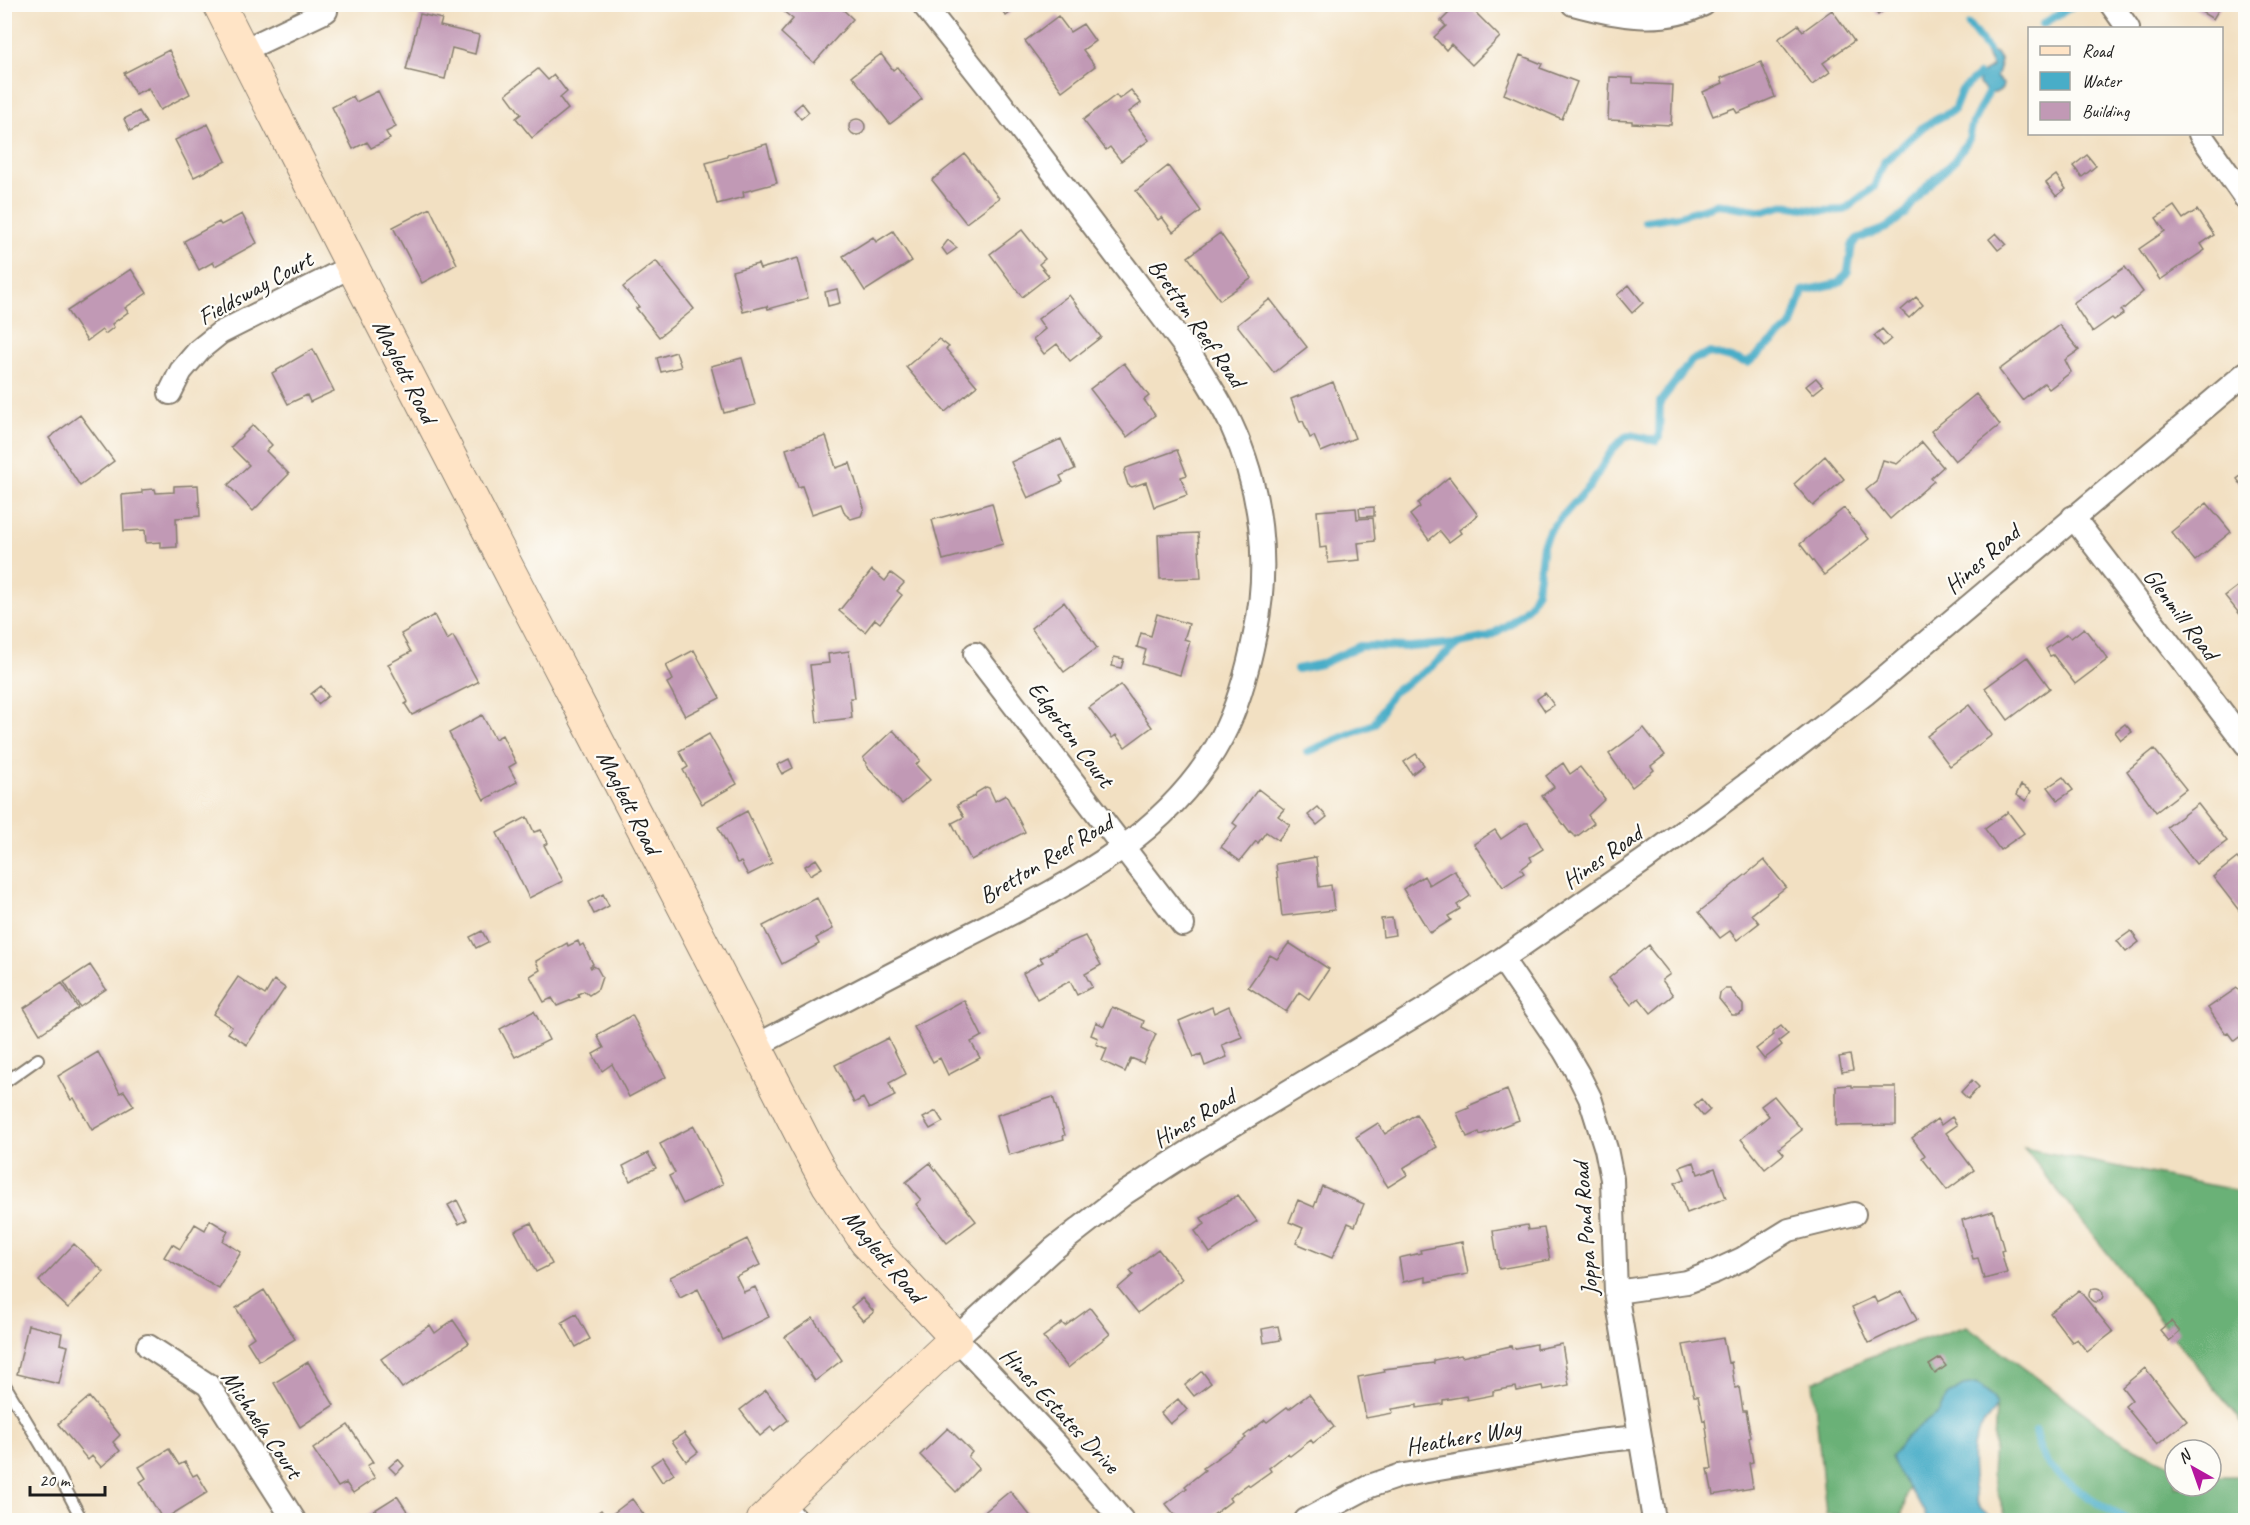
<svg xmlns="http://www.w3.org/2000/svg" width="2250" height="1525" font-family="Caveat,sans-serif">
<rect width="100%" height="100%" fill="#fdfcf7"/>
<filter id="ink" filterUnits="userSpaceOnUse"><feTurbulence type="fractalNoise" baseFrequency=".0167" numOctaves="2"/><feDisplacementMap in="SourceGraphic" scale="12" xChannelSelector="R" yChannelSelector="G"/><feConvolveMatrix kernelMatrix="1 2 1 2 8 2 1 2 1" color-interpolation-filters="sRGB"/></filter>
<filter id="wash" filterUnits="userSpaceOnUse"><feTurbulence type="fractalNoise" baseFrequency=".008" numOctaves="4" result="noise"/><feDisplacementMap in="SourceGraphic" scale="24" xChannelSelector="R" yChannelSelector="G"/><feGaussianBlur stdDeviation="1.35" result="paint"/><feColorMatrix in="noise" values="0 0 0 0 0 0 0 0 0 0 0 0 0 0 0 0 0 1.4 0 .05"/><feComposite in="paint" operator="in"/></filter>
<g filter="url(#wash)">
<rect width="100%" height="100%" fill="#f2e0c2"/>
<path fill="#6ab177" stroke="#43664a" stroke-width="1.5" d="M2024,1148L2245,1192V1428L2227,1404Z
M1967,1326L2125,1443L2175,1467V1486H2211V1476H2245V1520H2009L2006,1518L1992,1475L1996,1409L1969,1388L1920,1443L1901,1518L1826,1514L1813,1382L1872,1356Z"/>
<path fill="#48adc8" stroke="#326472" stroke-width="1.5" d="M1988,50L1996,53L2001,61L1996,77L2003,84L2002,89L1995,93H1988L1979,84V75L1993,66L1986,54Z
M1977,1384C2015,1409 1984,1414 1975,1439C1970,1452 1973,1492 1978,1504C1981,1510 1990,1516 1995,1520H1926L1925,1512L1895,1468L1891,1457L1906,1437L1939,1412L1947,1396L1963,1386Z"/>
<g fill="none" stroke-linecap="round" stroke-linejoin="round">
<path stroke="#48adc8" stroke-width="8" d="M2043,24L2074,5
M1969,25L1988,50
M1645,221L1679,216L1718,204L1764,211L1785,205L1822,211L1844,210L1874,187L1884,162L1924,126L1954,110L1962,90L1979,75
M1297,669L1321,664L1360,646L1410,647L1459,643L1488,637L1509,624L1529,606L1537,590L1543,545L1549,531L1590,486L1612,450L1625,437L1631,435L1656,441L1659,437L1660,402L1692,360L1710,353L1748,363L1792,325L1803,291L1839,283L1848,271L1852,245L1857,239L1886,228L1905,214L1921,192L1954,161L1969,139L1973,122L1988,93
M1307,752L1374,724L1392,693L1431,667L1459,643
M2035,1431C2037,1442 2040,1453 2047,1462C2061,1481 2106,1509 2127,1520"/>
</g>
<g id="blocks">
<path fill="#c199b5" d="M789,4H837L853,19L814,63L781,33L793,19L783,11Z
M997,4H1021L1006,16Z
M1870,4H1892L1878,15Z
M2188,4H2222L2213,19Z
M1457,5H1468L1500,37L1472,65L1451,44L1446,50L1434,37L1446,26L1441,21Z
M1832,10L1854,41L1823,63L1830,72L1812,85L1778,39L1798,25L1803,31Z
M420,14L442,19L440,26L479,35L475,54L452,48L445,79L406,70Z
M1058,16L1070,32L1083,24L1095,41L1083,50L1095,66L1062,91L1025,41Z
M169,50L190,94L160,110L148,88L135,94L124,73Z
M881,54L893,70L897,67L922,99L890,124L852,76Z
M1520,55L1542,64L1540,68L1577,82L1562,119L1504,94Z
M1761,62L1775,97L1737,113L1734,108L1713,116L1703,92L1723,83L1721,78Z
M538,69L548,80L554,75L567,92L560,98L568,109L532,138L516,118L521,114L506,94Z
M1610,77L1633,78V83L1673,85L1671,125L1632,123V121L1608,120Z
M1131,90L1141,103L1129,112L1149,140L1121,161L1110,147L1106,150L1083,120L1116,95L1119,99Z
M378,91L396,127L386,132L390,139L371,148L367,142L353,149L332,107L353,96L356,102Z
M802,103L809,112L801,119L794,110Z
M139,111L146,123L130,131L124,119Z
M849 127a8 8 0 1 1 16 0a8 8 0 1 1-16 0Z
M208,124L226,161L194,177L175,140Z
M767,144L777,183L743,192L744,197L717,204L706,163L727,157V155Z
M965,154L999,198L966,223L932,180Z
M2087,155L2096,166L2082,177L2073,166Z
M1168,166L1201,211L1173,232L1162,217L1158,220L1136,191Z
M2056,175L2066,189L2056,196L2046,183Z
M2174,206L2183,219L2197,210L2214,235L2201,244L2205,250L2160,280L2139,249L2165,231L2156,218Z
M430,208L457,264L422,283L393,227Z
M242,214L257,243L215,266L213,262L199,270L184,241L219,222L221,225Z
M1022,230L1045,259L1039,264L1049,276L1022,297L990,254Z
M893,231L912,261L865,291L843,256L873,237L876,242Z
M1220,233L1252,278L1220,300L1188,257Z
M1996,233L2006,244L1998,250L1989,239Z
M948,240L957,248L947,255L942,248Z
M798,258L808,298L768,309L767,306L743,312L732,271L758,264L760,269Z
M656,261L694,309L659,337L636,308L639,307L623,287Z
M2125,267L2143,292L2121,311L2123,314L2114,320L2112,318L2092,332L2073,303Z
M131,269L147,293L125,308L128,312L112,324L114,327L105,334L102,330L87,341L67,311Z
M1629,285L1643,303L1632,313L1617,295Z
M837,289L840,303L828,306L825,292Z
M1069,295L1101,337L1070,361L1057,344L1044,354L1033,339L1045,329L1038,319Z
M1916,297L1923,305L1909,318L1901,310Z
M1270,299L1307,347L1274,373L1237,325Z
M2059,325L2079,350L2065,360L2071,372L2049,389L2044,383L2022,400L1999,370Z
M1882,329L1891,339L1883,346L1874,336Z
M939,339L949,347L946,349L977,386L945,412L906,367Z
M313,349L334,391L310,402L307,395L288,404L272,373Z
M676,352L681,367L661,372L657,358Z
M742,358L755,405L724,413L711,366Z
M1124,363L1149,396L1144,400L1155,415L1127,437L1090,389Z
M1816,378L1823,386L1813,394L1806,386Z
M1333,382L1355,438L1321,452L1314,436L1310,438L1303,421L1300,422L1291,399Z
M1976,394L2000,425L1955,461L1931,431Z
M80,415L114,461L80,486L49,438Z
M253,425L272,445L266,451L289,474L253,511L228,485L249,465L231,447Z
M826,436L836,468L850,463L864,508L861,516L851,519L845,514L841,504L812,514L802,486L798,487L786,449Z
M1061,439L1075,469L1060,476L1063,482L1028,498L1011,462Z
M1922,442L1943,467L1931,478L1934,481L1890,519L1866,490L1876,482L1883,460L1897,464Z
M1177,450L1187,475L1181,477L1187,495L1154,507L1146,482L1132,487L1128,485L1124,473L1126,468Z
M1825,456L1844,479L1813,506L1794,484Z
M2246,472V491L2237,479Z
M1449,477L1478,515L1459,530L1461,533L1449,542L1440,531L1429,540L1410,515L1420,507L1418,503Z
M198,485L200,516L176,518L177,547L161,548V542L146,543L145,530L124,531L122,495L142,493V490L155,489L156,493L174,492V486Z
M992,503L1003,544L943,560L932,520Z
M2207,503L2231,532L2195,561L2171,532Z
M1374,507V516L1360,517L1359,508Z
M1356,508L1357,519L1373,518L1375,541L1358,543L1360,560L1328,563L1326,547L1320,548L1317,511Z
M1844,508L1869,539L1824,575L1800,544Z
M1198,533L1201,578L1160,579L1158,535Z
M872,570L885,581L891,573L904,583L897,591L902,595L880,623L875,619L865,632L839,611Z
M2246,580V622L2225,596Z
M1064,602L1097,648L1064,672L1031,628Z
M1157,614L1189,624L1184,639L1190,641L1180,675L1142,664L1146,650L1137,647L1141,633L1151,636Z
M434,615L447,640L453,636L478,682L412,715L405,704L408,702L388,664L411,652L401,634Z
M2084,628L2108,659L2075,684L2053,655L2050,656L2046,649L2067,634L2071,638Z
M694,650L720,698L685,716L667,683L673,680L666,665Z
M849,651L855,698H850L852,718L817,722L810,665L829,663L828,654Z
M1114,657L1124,659L1121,668L1112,666Z
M2027,657L2050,688L2008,720L1985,688Z
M1121,685L1152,727L1125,747L1116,735L1112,738L1089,708Z
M321,686L328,696L318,704L311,694Z
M1545,693L1554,705L1545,711L1537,699Z
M1969,705L1992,735L1950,766L1927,736Z
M482,715L495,739L502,735L516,763L509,767L517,782L484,800L449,733Z
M2125,724L2132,732L2121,740L2115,732Z
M1644,728L1665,755L1651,766L1654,770L1632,787L1609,754Z
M893,730L920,760L916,765L930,780L902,804L866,765L867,763L863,758Z
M709,734L737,784L702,804L683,770L688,767L679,751Z
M2154,749L2186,789L2156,812L2127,771Z
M1416,754L1424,765L1412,774L1404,762Z
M789,759L793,768L782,774L777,765Z
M1563,763L1570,774L1580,767L1605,799L1588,815L1594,823L1576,837L1571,832L1570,833L1542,796L1554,787L1546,776Z
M2063,777L2073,790L2058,800L2048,787Z
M2021,785L2031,791L2026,801L2016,795Z
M986,787L989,788L995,801L1006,795L1025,832L971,860L952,823L964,817L957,805L975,796L976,793Z
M1258,789L1284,809L1278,816L1290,825L1278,840L1266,832L1258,843L1256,841L1240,861L1221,847L1237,826L1233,823Z
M2198,804L2227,841L2196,864L2167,827Z
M1318,807L1327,817L1317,825L1308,815Z
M747,811L772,863L748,875L741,862L737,863L718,827Z
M2008,812L2024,833L2000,850L1985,829Z
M527,817L534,832L541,830L548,843L544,845L563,881L529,898L497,833Z
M1525,823H1528L1543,849L1530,857L1532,861L1521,869L1524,873L1503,887L1474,844L1495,830L1501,839Z
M1316,857L1319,887L1331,885L1334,910L1282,916L1276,864Z
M2237,858L2246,868V910L2241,913L2213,877Z
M816,859L822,868L810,875L805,866Z
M1764,860L1786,887L1752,914L1759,923L1737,940L1730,931L1720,938L1699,912Z
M1454,870L1470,896L1457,905L1460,909L1448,916L1451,920L1430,933L1403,889L1424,876L1429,885Z
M603,894L609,906L594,914L588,902Z
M817,898L833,929L816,938L819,944L782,964L763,926Z
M1392,918L1395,935L1383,937L1381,919Z
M482,931L488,942L476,948L470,937Z
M2131,931L2139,942L2126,952L2117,941Z
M1085,936L1101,965L1085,974L1092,987L1077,995L1070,981L1037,999L1023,973L1043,962L1040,958L1055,950L1054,949Z
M578,941L580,946L583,944L593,964L590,966L591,968L593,966L597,968L602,977L598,989L589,995L584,991L578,994L579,997L557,1006L552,998L544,1002L530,976L540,970L536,961L567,943L568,946Z
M1289,943L1329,969L1309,999L1299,992L1286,1012L1248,987L1270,955L1277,959Z
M1649,945L1651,948L1650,949L1670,974L1662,980L1673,995L1651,1013L1639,998L1631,1005L1609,978Z
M90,965L106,989L80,1007L64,982Z
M238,977L265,995L274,980L285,988L247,1045L228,1033L232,1027L213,1014Z
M62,983L78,1008L40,1034L24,1008Z
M2237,988L2246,1001V1032L2234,1041L2228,1033L2226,1034L2208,1008Z
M1725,989H1730L1743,1005V1012L1738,1015H1732L1719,999L1720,993Z
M964,1000L982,1036L971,1042L980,1058L948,1075L940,1058L933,1062L914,1027Z
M1229,1006L1242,1037L1222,1045L1227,1057L1205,1066L1201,1054L1194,1057L1179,1021L1212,1007L1214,1013Z
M1112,1007L1144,1021L1142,1027L1156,1034L1143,1063L1131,1058L1125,1072L1102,1061L1107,1049L1096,1044L1098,1038L1091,1035L1096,1022L1104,1026Z
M534,1011L549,1040L515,1057L500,1029Z
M632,1015L666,1077L629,1097L612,1064L602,1071L593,1054L604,1048L597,1035Z
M1781,1026L1788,1034L1779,1041L1782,1045L1764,1059L1756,1049L1774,1035L1772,1033Z
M888,1038L906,1074L889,1083L895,1096L869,1109L863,1098L854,1103L835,1065Z
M98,1052L120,1093L124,1091L134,1106L92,1130L74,1098L71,1100L58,1076Z
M1850,1055L1853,1070L1842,1072L1839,1057Z
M1972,1080L1979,1087L1968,1099L1961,1092Z
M1852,1085V1087H1896V1125L1836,1126V1086Z
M1507,1090L1519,1120L1480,1135L1479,1132L1467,1137L1457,1113L1469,1108L1468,1106Z
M1774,1096L1802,1130L1779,1148L1784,1154L1765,1169L1741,1139L1769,1116L1761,1106Z
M1053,1097L1065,1135L1063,1136L1064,1139L1009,1155L997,1115Z
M1701,1099L1710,1110L1703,1116L1694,1105Z
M936,1111L943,1122L930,1129L923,1118Z
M1416,1114L1437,1147L1403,1168L1407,1175L1388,1187L1356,1137L1378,1123L1385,1134Z
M1952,1117L1957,1125L1946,1133L1974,1170L1947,1190L1922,1158L1925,1155L1912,1138L1937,1119L1941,1125Z
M694,1126L723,1184L683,1204L669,1176L675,1173L660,1144Z
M648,1153L656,1168L630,1181L623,1166Z
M1694,1162L1698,1174L1715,1168L1726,1198L1687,1213L1675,1183L1685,1179L1680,1167Z
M930,1163L976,1221L947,1243L916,1204L921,1200L906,1182Z
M1322,1186L1364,1204L1355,1226L1348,1223L1332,1258L1296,1243L1303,1228L1289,1222L1298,1200L1314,1207Z
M1238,1195L1257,1221L1210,1253L1195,1231L1205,1224L1201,1218Z
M457,1200L467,1220L459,1224L448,1205Z
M1993,1211L2004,1250L2001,1251L2007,1273L1984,1279L1978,1258L1973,1259L1962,1220Z
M210,1220L228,1231L223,1241L241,1252L219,1289L164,1257L172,1244L180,1249L195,1224L205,1230Z
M531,1223L552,1264L536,1272L515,1231Z
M1527,1225L1528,1230L1544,1228L1550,1260L1499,1269L1493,1231Z
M747,1239L760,1265L736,1276L744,1292L755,1287L769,1317L723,1340L698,1289L680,1298L670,1277Z
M1462,1242L1468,1274L1426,1282V1277L1403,1282L1399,1258L1421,1253L1420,1250Z
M74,1244L104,1272L68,1308L39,1281Z
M1158,1249L1182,1279L1138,1313L1118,1288L1133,1275L1130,1271Z
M2089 1295a7 7 0 1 1 14 0a7 7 0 1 1-14 0Z
M264,1290L295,1339L259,1361L247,1342L254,1337L236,1308Z
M2079,1290L2113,1332L2087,1352L2077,1339L2072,1342L2050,1313Z
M1902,1291L1917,1320L1869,1343L1852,1307L1874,1297L1877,1303Z
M862,1298L874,1312L863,1321L851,1307Z
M1090,1308L1110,1334L1068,1368L1043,1337L1062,1323L1065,1326Z
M576,1314L590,1339L576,1347L562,1322Z
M813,1318L842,1360L815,1381L785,1337Z
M453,1320L469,1343L402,1388L381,1359L430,1325L435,1333Z
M2171,1321L2180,1332L2169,1341L2160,1330Z
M28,1325L62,1333L60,1344L68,1346L59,1384L17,1374Z
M1278,1326L1281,1340L1264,1343L1262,1329Z
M1723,1338L1728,1363L1731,1362L1735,1388L1739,1387L1743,1411H1746L1751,1437L1749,1438L1753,1462L1749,1463L1753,1488L1713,1495L1708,1469H1712L1705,1420L1703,1421L1698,1396H1694L1683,1345Z
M1536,1344V1349L1562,1344L1569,1385L1543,1390L1542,1386L1517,1391L1516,1387L1493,1391V1395L1467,1400L1466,1396L1443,1400V1404L1417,1408V1405L1392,1409L1393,1413L1366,1418L1358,1377L1385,1372L1384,1369L1434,1363V1360L1461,1355L1462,1357L1511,1346L1512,1349Z
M1940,1358L1946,1366L1935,1374L1929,1365Z
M308,1362L334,1405L300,1427L274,1383Z
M2145,1368L2187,1421L2157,1445L2125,1406L2132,1400L2122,1387Z
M1202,1371L1211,1383L1194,1396L1185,1385Z
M766,1390L788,1420L774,1431L771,1427L760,1436L740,1410Z
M1309,1394L1334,1427L1313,1443L1311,1440L1290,1456L1288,1453L1269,1468L1271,1471L1250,1486L1248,1484L1229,1498L1231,1501L1212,1516L1214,1519L1211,1520H1179L1166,1504L1187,1488L1185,1486L1205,1470L1203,1468L1246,1438L1244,1436L1265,1420L1267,1422L1287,1407L1289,1409Z
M89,1397L120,1435L113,1442L120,1451L101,1467L92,1456L88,1460L58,1424Z
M1178,1399L1187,1410L1170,1424L1161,1413Z
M348,1425L373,1462L367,1466L375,1478L353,1493L346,1483L338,1487L313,1449Z
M948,1428L972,1452L968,1457L979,1468L956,1492L920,1455Z
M684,1433L698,1452L686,1461L672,1441Z
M169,1449L179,1465L185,1462L193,1476L197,1474L208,1492L163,1520L140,1482L146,1478L139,1467Z
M663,1457L674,1474L662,1482L651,1465Z
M398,1459L404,1466L396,1474L389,1467Z
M2246,1459V1475L2240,1470V1464Z
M1010,1491L1033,1519L986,1520L981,1515Z
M397,1496L413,1520H359Z
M632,1499L648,1520H587L601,1510L607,1518Z"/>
</g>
</g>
<g filter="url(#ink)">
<use href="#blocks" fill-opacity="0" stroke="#877e6f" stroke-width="1.5"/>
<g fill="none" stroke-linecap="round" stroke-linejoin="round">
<defs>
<path id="lane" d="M4,1083L38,1059
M4,1383L57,1472L82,1520"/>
<path id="street" d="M1573,4C1617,16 1662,25 1704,4
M2111,4L2128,28
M242,51L326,11
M2200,134L2246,199
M170,393L181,371L199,350L220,333L352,266
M2073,517L2246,744
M975,654L1183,925
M1502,959L1564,1050L1578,1074L1590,1098L1606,1149L1612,1179L1616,1292L1654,1520
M756,1046C820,1012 885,977 951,944C1052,892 1166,843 1222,737C1239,705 1248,669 1255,634C1270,564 1262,490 1231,424C1219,399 1204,376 1189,352L991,90L923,4
M1616,1292L1687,1282L1716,1271L1742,1259L1789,1230L1854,1214
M148,1346L208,1385L294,1520
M781,1504L796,1520
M1122,1520L1056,1444L956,1338L1052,1250L1125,1193L1198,1146L1429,1007L1502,959L1646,859L1781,759L1865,694L2246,373
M1306,1520L1370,1486L1399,1476L1598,1441L1639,1437"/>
<path id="secondary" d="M219,4C411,387 612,765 807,1146L828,1185L865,1241L956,1338L763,1520"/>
</defs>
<use href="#lane" stroke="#877e6f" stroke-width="14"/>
<use href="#street" stroke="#877e6f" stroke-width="26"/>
<use href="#secondary" stroke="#877e6f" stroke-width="34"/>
<use href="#lane" stroke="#fff" stroke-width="10"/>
<use href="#street" stroke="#fff" stroke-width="22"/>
<use href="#secondary" stroke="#ffe4c6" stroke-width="32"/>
</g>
</g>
<g text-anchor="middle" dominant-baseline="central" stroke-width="4.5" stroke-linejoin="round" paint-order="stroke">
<g font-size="24" fill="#1c1c1c" stroke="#fdfcf7">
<text transform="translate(255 288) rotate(-29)">Fieldsway Court</text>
<text transform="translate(1197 323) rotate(55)">Bretton Reef Road</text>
<text transform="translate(405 371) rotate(63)">Magledt Road</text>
<text transform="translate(1982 559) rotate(-41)">Hines Road</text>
<text transform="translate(2181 614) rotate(53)">Glenmill Road</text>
<text transform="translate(1071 734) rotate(53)">Edgerton Court</text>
<text transform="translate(629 802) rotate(63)">Magledt Road</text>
<text transform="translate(1602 857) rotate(-35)">Hines Road</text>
<text transform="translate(1046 859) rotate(-31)">Bretton Reef Road</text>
<text transform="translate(1194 1118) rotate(-31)">Hines Road</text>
<text transform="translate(1585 1229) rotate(-94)">Joppa Pond Road</text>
<text transform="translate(884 1256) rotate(50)">Magledt Road</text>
<text transform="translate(1060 1410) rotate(47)">Hines Estates Drive</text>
<text transform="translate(262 1424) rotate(56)">Michaela Court</text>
<text transform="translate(1463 1437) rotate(-10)">Heathers Way</text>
</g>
</g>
<rect width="2250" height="1525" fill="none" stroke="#fdfcf7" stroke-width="24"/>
<rect x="2028" y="27" width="195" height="108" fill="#fdfcf7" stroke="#a3a29f" stroke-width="1.5"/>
<rect x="2040" y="46" width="30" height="9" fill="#ffe4c6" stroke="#a3a29f" stroke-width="1.5"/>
<text x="2082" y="57" font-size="18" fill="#1c1c1c">Road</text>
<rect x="2040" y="72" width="30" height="18" fill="#48adc8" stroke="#a3a29f" stroke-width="1.5"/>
<text x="2082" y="87" font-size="18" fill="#1c1c1c">Water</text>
<rect x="2040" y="102" width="30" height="18" fill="#c199b5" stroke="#a3a29f" stroke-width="1.5"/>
<text x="2082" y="117" font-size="18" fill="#1c1c1c">Building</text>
<g transform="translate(2193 1468) rotate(320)"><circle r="28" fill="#fdfcf7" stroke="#a3a29f" stroke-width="1.5"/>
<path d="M0-4.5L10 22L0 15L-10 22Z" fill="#b5179e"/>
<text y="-9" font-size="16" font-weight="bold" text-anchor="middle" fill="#1c1c1c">N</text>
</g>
<path d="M30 1486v9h75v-9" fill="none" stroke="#1c1c1c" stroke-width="3"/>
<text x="39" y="1486" font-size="18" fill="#1c1c1c" stroke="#fdfcf7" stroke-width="4.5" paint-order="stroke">20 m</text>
</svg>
